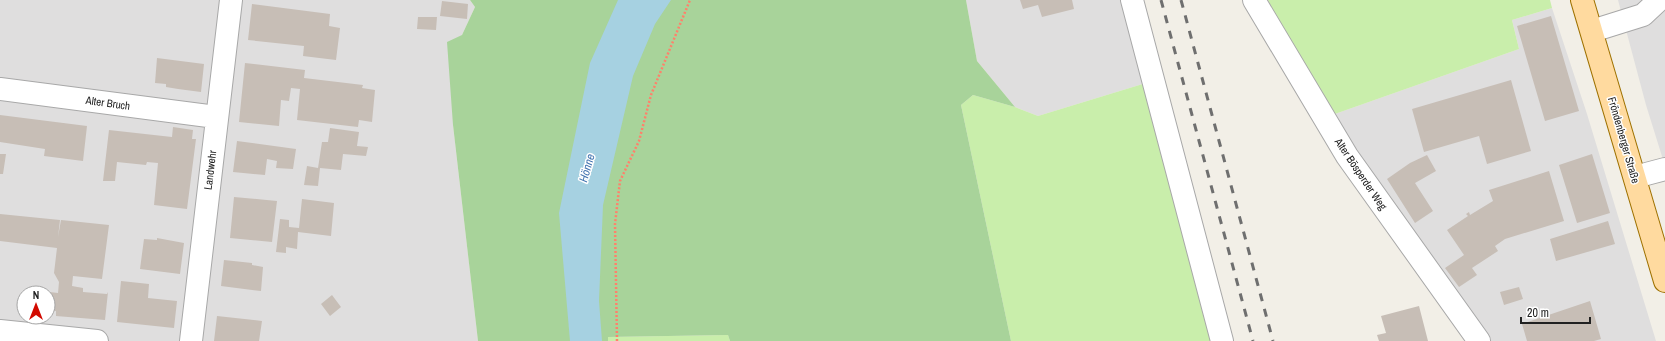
<svg xmlns="http://www.w3.org/2000/svg" width="1665" height="341" font-family="'Archivo Narrow',sans-serif">
<rect width="100%" height="100%" fill="#f2efe7"/>
<path fill="#dfdede" fill-rule="evenodd" d="M0,0H470L475,7L462,35L453,125L478,341H0ZM24,293H48V317H24Z
M966,0H1126L1146,83L1038,116L1015,107L977,61Z
M1618,0H1665V166L1646,105Z
M1552,8L1587,114L1656,341H1490L1368,169L1332,115L1519,49L1512,20Z"/>
<path fill="#c9eeab" d="M1268,0H1550L1552,8L1512,20L1519,49L1332,115L1283,34Z
M1146,83L1211,341H1011L961,105L973,95L1015,107L1038,116Z
M728,335L730,341H608V337Z"/>
<path fill="#a8d39a" d="M470,0H966L977,61L1015,107L973,95L961,105L1011,341H730L728,335L608,337V341H478L453,125L447,42L462,35L475,7Z"/>
<path fill="#a6d1e1" d="M618,0H671L655,24L633,76L603,205L599,301L602,341H570L559,213L590,63Z"/>
<path fill="#c7beb6" d="M1020,0H1072L1074,9L1042,17L1038,5L1023,9Z
M442,1L468,4L467,19L440,16Z
M252,4L330,14L329,26L340,28L336,60L303,56L304,46L248,40Z
M1551,16L1579,111L1545,121L1517,26Z
M418,17H437L436,30L417,29Z
M157,58L204,64L201,92L178,89L166,87V84L155,83Z
M245,63L305,70L304,78L363,85L362,88L375,90L372,122L359,120L358,127L297,120L300,89L291,88L289,101L281,100L279,126L239,122Z
M1511,80L1531,151L1487,164L1479,136L1424,152L1412,109Z
M0,115L87,126L83,161L44,156L45,149L0,142Z
M173,127L193,130L192,139H196L187,209L154,205L158,163L147,162L146,165L117,162L115,181H103L109,130L172,137Z
M330,128L359,132L357,146L368,147L366,156L343,154L341,170L320,168L318,186L304,185L307,166L318,168L322,142H328Z
M237,141L296,149L293,169L276,168L277,161L267,159L265,175L233,172Z
M0,154H6L3,174H0Z
M1592,154L1610,213L1577,223L1559,165Z
M1427,155L1436,171L1415,183L1433,211L1415,223L1387,179L1410,163Z
M1549,171L1564,221L1505,239L1495,246L1498,251L1472,268L1477,275L1459,287L1445,268L1464,255L1447,230L1468,216L1466,214L1469,212L1470,215L1493,201L1489,190Z
M234,197L277,201L272,242L230,238Z
M302,199L334,203L331,236L298,232L297,249L286,247V253L276,252L280,219L289,220V227L299,228Z
M0,214L60,220L58,237L61,220L109,225L102,279L73,276L72,286L83,288V292L107,294L108,292L105,320L56,316V311L48,310V293H40L41,291L58,293L59,282L54,273L57,248L0,241Z
M1608,221L1615,244L1556,261L1550,239Z
M157,238L184,243L180,274L140,269L144,239L157,240Z
M224,260L252,263V265L263,267L261,291L221,286Z
M121,281L149,284L148,298L177,301L174,328L117,322Z
M1519,287L1523,299L1504,305L1500,292Z
M332,295L341,307L330,316L321,304Z
M1590,301L1601,339L1594,341H1527L1522,324Z
M1419,306L1428,341H1379L1377,335L1386,333L1381,316Z
M217,316L262,321L259,341H214Z"/>
<g fill="none" stroke-linecap="round" stroke-linejoin="round">
<defs>
<path id="minor" d="M1132,0L1222,341
M1254,0L1347,156L1479,341
M1592,31L1643,15L1659,0
M0,89L216,117
M1635,177L1665,169
M0,331L97,341
M191,341L231,0"/>
<path id="major" d="M1582,0L1665,281"/>
</defs>
<use href="#minor" stroke="#a8a8a8" stroke-width="24"/>
<use href="#major" stroke="#9e7100" stroke-width="24"/>
<path stroke="#ff816b" stroke-width="2.5" stroke-dasharray="2 2" stroke-linecap="butt" d="M617,341L615,224L620,181L639,141L651,95L690,0"/>
<use href="#minor" stroke="#fff" stroke-width="22"/>
<use href="#major" stroke="#ffda9f" stroke-width="22"/>
<path stroke="#6f6f6f" stroke-width="3" stroke-dasharray="8 8" stroke-linecap="butt" d="M1161,0L1253,341
M1181,0L1273,341"/>
</g>
<g text-anchor="middle" dominant-baseline="central" stroke-width="3" stroke-linejoin="round" paint-order="stroke">
<g font-size="11" fill="#212121" stroke="#fff">
<text transform="translate(108 103) rotate(8)">Alter Bruch</text>
<text transform="translate(1624 140) rotate(74)">Fröndenberger Straße</text>
<text transform="translate(210 170) rotate(-83)">Landwehr</text>
<text transform="translate(1361 174) rotate(56)">Alter Bösperder Weg</text>
</g>
<g font-size="12" font-style="italic" fill="#4374b0" stroke="#fff">
<text transform="translate(587 168) rotate(-74)">Hönne</text>
</g>
</g>
<g transform="translate(36 305)"><circle r="19" fill="#ffffff" stroke="#a6a6a6"/>
<path d="M0-3L7 15L0 10L-7 15Z" fill="#d20a00"/>
<text y="-6" font-size="11" font-weight="bold" text-anchor="middle" fill="#212121">N</text>
</g>
<path d="M1521 317v6h69v-6" fill="none" stroke="#212121" stroke-width="2"/>
<text x="1527" y="317" font-size="12" fill="#212121" stroke="#ffffff" stroke-width="3" paint-order="stroke">20 m</text>
</svg>
